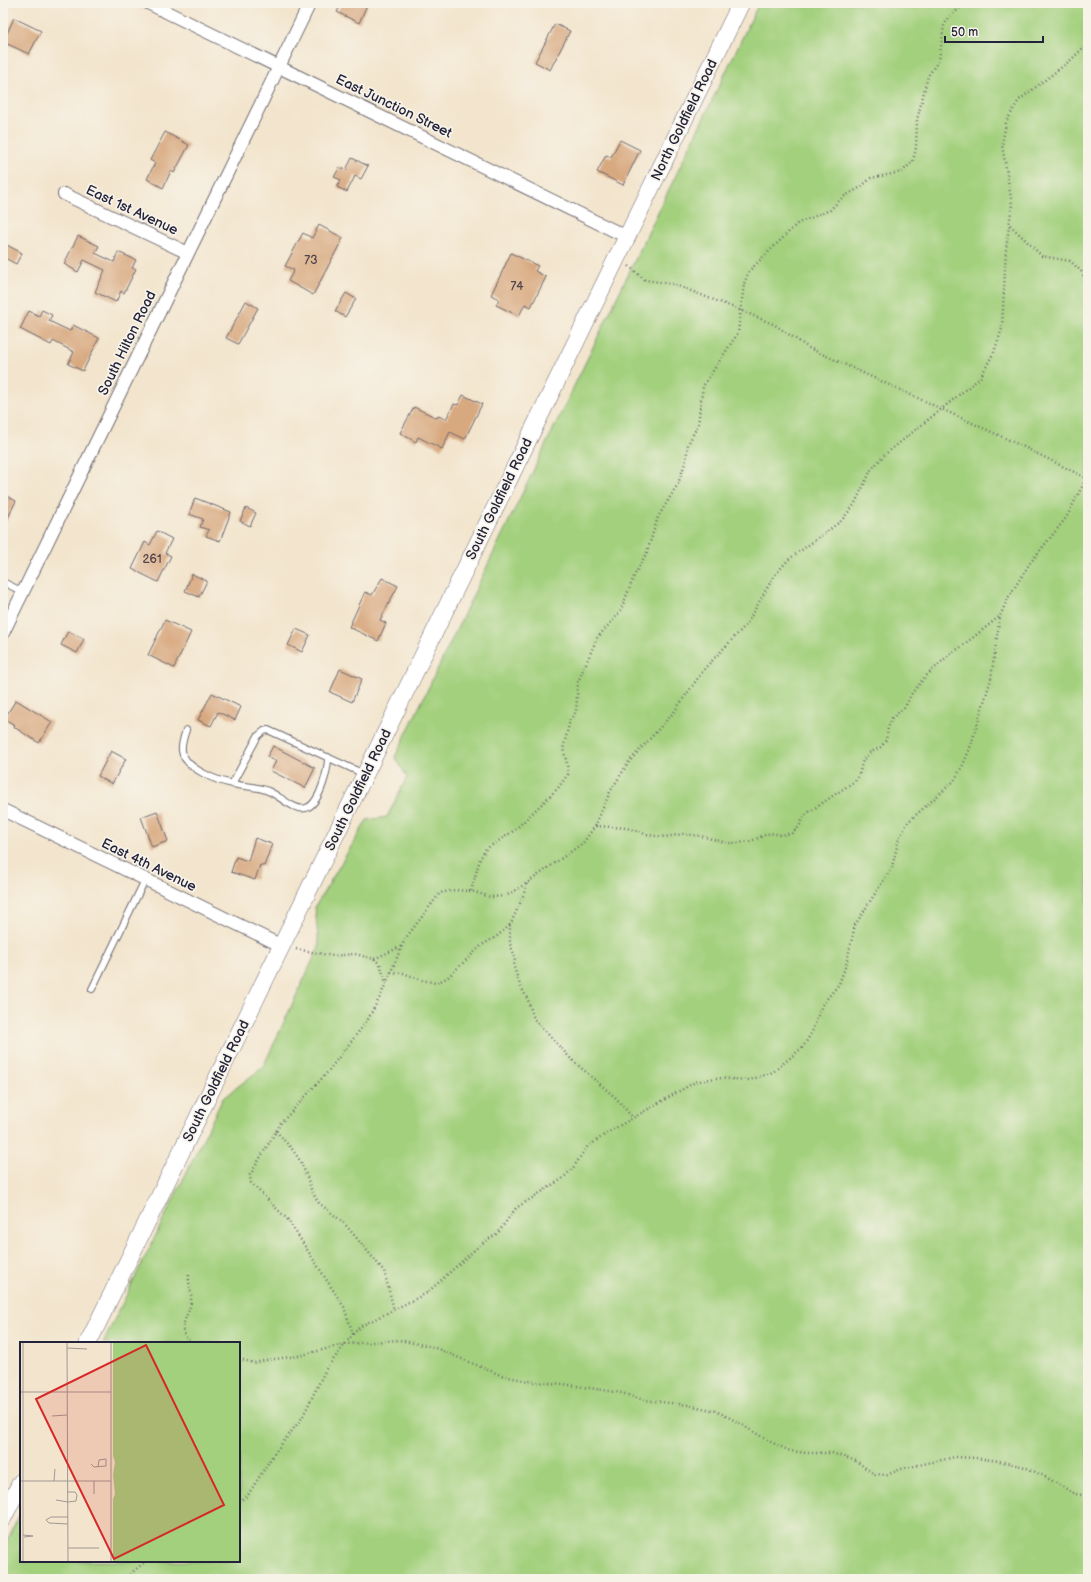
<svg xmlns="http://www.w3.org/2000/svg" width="1091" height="1582" font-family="'Balsamiq Sans',sans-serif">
<rect width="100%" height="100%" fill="#f7f3e8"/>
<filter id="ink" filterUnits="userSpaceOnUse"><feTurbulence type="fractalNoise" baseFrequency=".025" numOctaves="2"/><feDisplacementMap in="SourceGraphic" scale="8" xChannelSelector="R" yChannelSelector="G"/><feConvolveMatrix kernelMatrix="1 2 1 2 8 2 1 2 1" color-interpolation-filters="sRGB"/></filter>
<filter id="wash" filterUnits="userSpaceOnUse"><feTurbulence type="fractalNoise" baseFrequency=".012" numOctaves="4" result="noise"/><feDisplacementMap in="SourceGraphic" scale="16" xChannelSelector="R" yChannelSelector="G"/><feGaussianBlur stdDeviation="0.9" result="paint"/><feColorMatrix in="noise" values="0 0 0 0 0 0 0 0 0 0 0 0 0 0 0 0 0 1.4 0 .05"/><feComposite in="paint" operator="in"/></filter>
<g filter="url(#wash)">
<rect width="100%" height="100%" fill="#f3e5cd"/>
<path fill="#a3d07d" stroke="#62795c" d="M759,3H1088V1579H3V1549L21,1512V1561H239V1343H103L223,1098L263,1067L319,947L315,907L367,820L387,817L407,777L395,757Z"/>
<g id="blocks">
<path fill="#d8a87f" d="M342,3H368L359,23L337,12Z
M14,18L41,31L29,54L3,42Z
M555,24L570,31L550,70L535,62Z
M165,132L189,145L174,173L171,171L163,188L147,179L155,163L150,160Z
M620,140L640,150L623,185L597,172L606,155L611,157Z
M352,158L368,166L361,179L355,176L347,192L337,187L341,180L334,177L340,167L346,170Z
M319,225L343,238L313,295L288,281L294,270L285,266L303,233L312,238Z
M78,236L99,246L95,253L114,262L118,252L136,260L132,268L136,269L124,293L121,291L116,302L95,292L105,270L84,260L78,272L64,264Z
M3,243L22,253L16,264L3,257Z
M511,253L538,266L535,271L546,277L531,307L525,304L519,316L496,305L499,299L491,295Z
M346,293L356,299L345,317L335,311Z
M246,301L258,308L238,344L226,338Z
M42,310L52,315L49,321L70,331L73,325L99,338L83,371L68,364L74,352L53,341L51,345L20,329L29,311L39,316Z
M463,395L482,404L465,439L450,432L442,449L418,437L416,442L400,433L414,407L437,418L438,416L446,419L454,404L458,405Z
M3,494L16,501L3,528Z
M195,498L231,512L220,541L206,536L209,530L200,527L203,519L189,514Z
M246,508L256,513L250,526L240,521Z
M157,531L172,539L165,553L171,556L158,582L132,569L145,542L150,545Z
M192,574L207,581L199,597L185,591Z
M382,578L398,586L380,620L386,623L378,641L349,627L365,592L372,595Z
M165,620L191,632L174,668L148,655Z
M296,629L310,635L302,652L288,645Z
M68,631L84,639L77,653L61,645Z
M340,669L362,679L352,702L330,692Z
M212,693L241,707L235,720L218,712L211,726L198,720Z
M16,700L52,722L39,743L14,727L15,725L4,719Z
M273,746L315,768L305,788L271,771L276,761L267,757Z
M111,751L126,759L112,784L98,776Z
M157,811L168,841L152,847L141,817Z
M255,838L272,844L264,866L260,865L255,880L231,872L236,857L248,861Z"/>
</g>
</g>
<g filter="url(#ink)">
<use href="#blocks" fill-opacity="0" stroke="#6b666e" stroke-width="1"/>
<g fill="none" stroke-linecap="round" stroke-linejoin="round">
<defs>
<path id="service" d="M3,582L23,592
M186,730C184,736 181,745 182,751C184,768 217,781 233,784C245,787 257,786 268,791C279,795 295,812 306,808C320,804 328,770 328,757
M232,784L258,736L264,731L268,730L364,774
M92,989L145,880"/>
<path id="minor" d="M148,3L627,237
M64,194L188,253
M3,633L310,3
M3,810L282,946"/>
<path id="secondary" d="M88,1343L741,3
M3,1518L21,1482"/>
</defs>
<use href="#service" stroke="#6b666e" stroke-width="8"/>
<use href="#minor" stroke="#6b666e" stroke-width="14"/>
<use href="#secondary" stroke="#6b666e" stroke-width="18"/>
<path stroke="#6b666e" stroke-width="2.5" stroke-dasharray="1 3" stroke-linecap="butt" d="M1010,225L1042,256L1070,261L1081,271L1088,284
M629,266L645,280L673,284L740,310L775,325L809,348L1022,446L1088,479
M596,826L627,828L648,835L665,837L683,834L701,836L727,843H738L751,841L770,833L782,835L792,833L799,827L803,818L809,812L855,781L859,775L863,760L869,753L881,747L886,740L888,728L892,718L905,707L912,693L925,677L950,654L961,647L1000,616
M527,884L522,899L510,925V944L515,957L514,967L520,985L528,1000L534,1019L572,1060L616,1098L633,1118
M471,891L480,859L486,849L515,830L558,788L568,774L567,763L563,749L570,720L576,712L578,682L597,638L620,612L635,574L647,552L658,517L678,484L686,460L688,444L698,425L703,386L738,333L744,284L749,271L798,223L830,210L843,197L861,187L871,178L902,172L913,161L916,148L917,120L928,76L939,60L944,26L948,18L966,3
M296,949L333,956L355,954L374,959L402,946
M374,959L380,964L386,983
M391,972L403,973L422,980L436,983L447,978L482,945L496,937L510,925
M276,1131L292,1149L301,1162L307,1177L312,1192L319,1203L344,1223L384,1271L394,1310
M189,1275C188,1284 192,1291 191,1300C190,1317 174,1327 191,1343
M353,1334L344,1307L288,1220L251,1183L250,1175L281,1123L326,1074L367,1021L380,997L405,939L440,893L455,890L471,891L491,897L506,896L527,883L583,843L595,826L610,792L628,763L674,712L705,668L746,625L774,576L788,560L841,521L854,505L871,470L883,456L980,378L994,352L1002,329L1006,249L1012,204L1002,145L1006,122L1019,100L1071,60L1088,43
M239,1359L254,1363L267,1360L298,1356L346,1344L399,1340L433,1347L503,1376L534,1382L564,1384L622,1393L644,1400L688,1405L716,1411L732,1419L769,1441L790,1451L807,1453H832L856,1461L874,1474L887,1475L901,1469L955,1457L976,1458L999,1461L1025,1467L1044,1476L1075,1494L1088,1496
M239,1502L248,1495L273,1455L302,1418L326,1369L353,1334L361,1326L427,1293L481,1244L498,1233L516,1208L562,1179L573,1168L586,1148L607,1133L695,1082L715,1078L750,1080L773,1072L803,1047L812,1032L822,1005L839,984L846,965L855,925L892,867L899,838L908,822L954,781L964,763L971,745L991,679L1000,616L1008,598L1030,563L1066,518L1088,475
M124,1579L146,1561"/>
<use href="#service" stroke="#fff" stroke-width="6"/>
<use href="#minor" stroke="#fff" stroke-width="12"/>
<use href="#secondary" stroke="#fff" stroke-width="17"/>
</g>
</g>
<g text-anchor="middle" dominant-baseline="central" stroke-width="3.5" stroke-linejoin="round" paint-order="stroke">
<g font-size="12" fill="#50444c">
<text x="311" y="260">73</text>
<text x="517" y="286">74</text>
<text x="152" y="559">261</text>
</g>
<g font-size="14" fill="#22223b" stroke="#f7f3e8">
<text transform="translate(394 106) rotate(26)">East Junction Street</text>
<text transform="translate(684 120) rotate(-64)">North Goldfield Road</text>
<text transform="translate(132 210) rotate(25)">East 1st Avenue</text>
<text transform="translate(127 343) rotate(-64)">South Hilton Road</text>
<text transform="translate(499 499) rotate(-64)">South Goldfield Road</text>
<text transform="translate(358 790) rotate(-64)">South Goldfield Road</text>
<text transform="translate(149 865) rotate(26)">East 4th Avenue</text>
<text transform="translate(216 1081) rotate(-64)">South Goldfield Road</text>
</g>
</g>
<g transform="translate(20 1342)">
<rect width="220" height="220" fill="#f3e5cd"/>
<path d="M93,0H220V220H93V157L95,152L93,133L95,120L93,114Z" fill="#a3d07d"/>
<path fill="none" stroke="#9f9793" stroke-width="1" d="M3,0V220M47,0L48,220M91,0V220M47,6L67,7M0,50H91M32,74L47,73M71,122L74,125L86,124V117M78,125L79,118L86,117M0,139H91M34,139L35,127M48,150H55L57,153L56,159L48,160M74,152V139M36,158L48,160M48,175H31L26,178L29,181L48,182M3,193L13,194L4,195M48,206H79"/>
<path fill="#d62828" fill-opacity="0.15" stroke="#d62828" stroke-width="2" d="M126,3L204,163L94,217L16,57Z"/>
<rect width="220" height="220" fill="none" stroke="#22223b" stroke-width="2"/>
</g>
<rect width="1091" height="1582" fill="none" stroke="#f7f3e8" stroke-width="16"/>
<path d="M945 36v6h98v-6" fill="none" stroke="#22223b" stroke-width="2"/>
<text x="951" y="36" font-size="12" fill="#22223b" stroke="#f7f3e8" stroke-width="3" paint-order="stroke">50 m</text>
</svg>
